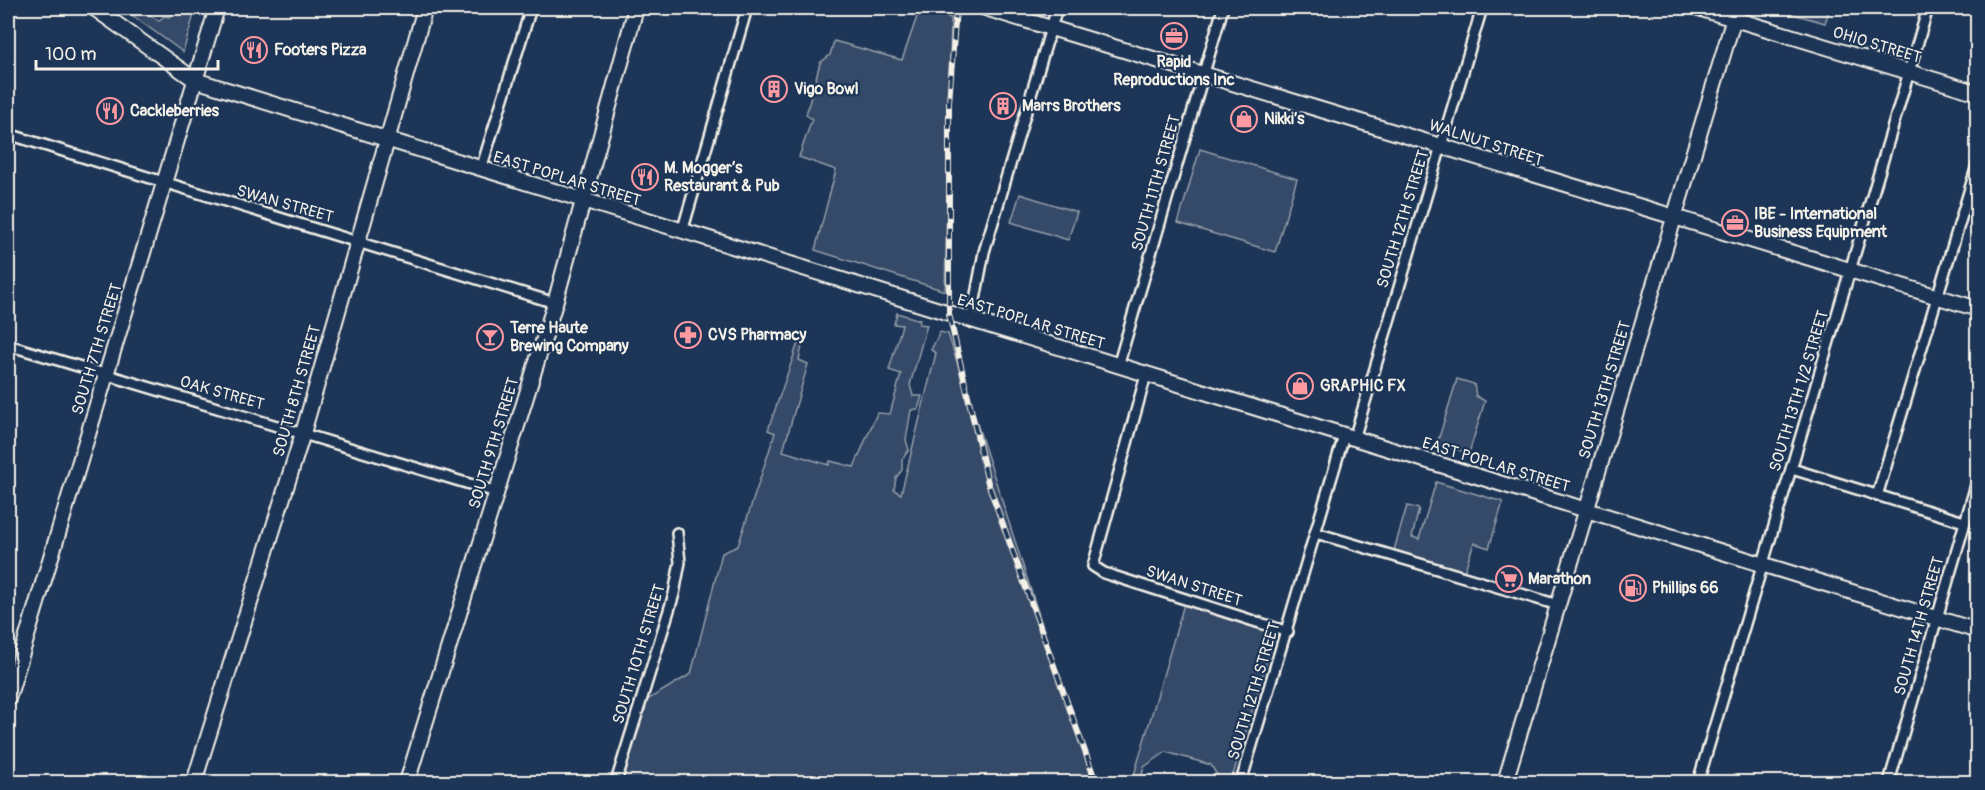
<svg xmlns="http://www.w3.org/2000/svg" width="1985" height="790" font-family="Pangolin,sans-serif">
<rect width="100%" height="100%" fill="#1d3557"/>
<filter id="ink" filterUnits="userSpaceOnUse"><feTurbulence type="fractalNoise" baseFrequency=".0167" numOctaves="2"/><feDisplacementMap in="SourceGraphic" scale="12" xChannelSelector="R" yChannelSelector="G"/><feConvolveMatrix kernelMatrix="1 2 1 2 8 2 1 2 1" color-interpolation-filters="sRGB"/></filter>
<g filter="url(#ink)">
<path fill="#354a67" stroke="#949ea8" stroke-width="1.5" d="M122,8H139L159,21L164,16L169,17L176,8H196L183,52Z
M920,8L951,18L945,291L815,250L836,170L799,157L812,119L806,115L820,63L830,55L834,41L902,60Z
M1772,8H1830L1825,23Z
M1200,149L1297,179L1275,252L1178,223Z
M1020,194L1077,212L1068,240L1011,222Z
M897,313L920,320L919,324L927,325L910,385L913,396H922L918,409L911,410L906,440L909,450L902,459V470L896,478L894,490L901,494L936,353L931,350L940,332L948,334L1093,782H622L647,700L691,674L722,553L738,546L775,433L768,430L798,343L802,346L799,360L808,364L783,451L829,465L830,461L854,467L877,413L890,414L901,374L889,370L902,325L894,324Z
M1457,379L1474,384L1476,396L1485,401L1469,453L1437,444Z
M1436,482L1503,502L1489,548L1474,543L1464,572L1394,550L1407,506L1419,509L1412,537L1419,539Z
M1184,604L1270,632L1274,636L1231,782H1215L1217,775L1211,765L1166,752L1144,767L1140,782H1132Z"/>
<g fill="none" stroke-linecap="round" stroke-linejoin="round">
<defs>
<path id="street" d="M8,134L555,303
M481,169L531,8
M682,232L747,8
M971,321L984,252L1057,8
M8,345L496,492
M1118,366L1223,8
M1146,375L1093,566L1104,573L1288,632
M1354,439L1482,8
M1792,469L1964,522
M1877,496L1978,162
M1316,533L1558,605
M616,782L674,594L680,562L677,533
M1241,782L1344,436
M1698,782L1928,8
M1889,782L1978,478"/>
<path id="secondary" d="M94,8L195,80L1978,631
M985,8L1978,309
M1698,8L1978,93
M8,699L217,8
M194,782L303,433L425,8
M407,782L555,303L636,8
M1505,782L1737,8"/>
</defs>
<use href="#street" stroke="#f4f1e8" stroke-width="14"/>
<use href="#secondary" stroke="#f4f1e8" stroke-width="18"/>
<use href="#street" stroke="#1d3557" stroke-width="9"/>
<use href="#secondary" stroke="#1d3557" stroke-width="14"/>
<defs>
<path id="rail" d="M956,8L949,103V314L988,483L1096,782"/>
</defs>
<use href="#rail" stroke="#f4f1e8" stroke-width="6"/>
<use href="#rail" stroke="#1d3557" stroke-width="4" stroke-dasharray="11" stroke-linecap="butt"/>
</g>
</g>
<defs>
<symbol id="office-ring" viewBox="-11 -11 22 22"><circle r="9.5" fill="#1d3557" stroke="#ff9aa2" stroke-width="1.5"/><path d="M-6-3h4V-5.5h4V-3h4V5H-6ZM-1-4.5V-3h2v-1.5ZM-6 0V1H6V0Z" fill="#ff9aa2"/></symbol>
<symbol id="restaurant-ring" viewBox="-11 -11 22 22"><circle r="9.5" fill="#1d3557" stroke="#ff9aa2" stroke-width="1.5"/><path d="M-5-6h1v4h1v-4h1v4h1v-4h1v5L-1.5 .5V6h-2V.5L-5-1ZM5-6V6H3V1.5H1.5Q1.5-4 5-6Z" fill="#ff9aa2"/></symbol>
<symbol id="building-ring" viewBox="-11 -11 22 22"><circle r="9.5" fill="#1d3557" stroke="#ff9aa2" stroke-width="1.5"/><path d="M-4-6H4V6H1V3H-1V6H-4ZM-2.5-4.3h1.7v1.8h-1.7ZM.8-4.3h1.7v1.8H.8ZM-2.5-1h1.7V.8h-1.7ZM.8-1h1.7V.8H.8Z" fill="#ff9aa2"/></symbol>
<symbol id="shop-ring" viewBox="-11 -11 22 22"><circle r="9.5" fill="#1d3557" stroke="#ff9aa2" stroke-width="1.5"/><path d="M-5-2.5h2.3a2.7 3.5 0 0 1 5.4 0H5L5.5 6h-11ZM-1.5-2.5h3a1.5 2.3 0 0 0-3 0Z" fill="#ff9aa2"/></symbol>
<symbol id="pharmacy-ring" viewBox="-11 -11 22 22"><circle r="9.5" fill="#1d3557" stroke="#ff9aa2" stroke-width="1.5"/><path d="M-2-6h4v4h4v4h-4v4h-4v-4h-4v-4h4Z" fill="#ff9aa2"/></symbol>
<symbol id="bar-ring" viewBox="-11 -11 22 22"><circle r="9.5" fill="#1d3557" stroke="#ff9aa2" stroke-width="1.5"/><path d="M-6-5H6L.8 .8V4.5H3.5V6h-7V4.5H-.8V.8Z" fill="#ff9aa2"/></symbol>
<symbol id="supermarket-ring" viewBox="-11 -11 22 22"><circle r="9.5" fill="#1d3557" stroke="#ff9aa2" stroke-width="1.5"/><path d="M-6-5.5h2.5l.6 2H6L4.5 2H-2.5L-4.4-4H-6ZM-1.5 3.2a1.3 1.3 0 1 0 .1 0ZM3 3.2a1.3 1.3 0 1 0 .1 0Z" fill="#ff9aa2"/></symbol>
<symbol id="fuel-ring" viewBox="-11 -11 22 22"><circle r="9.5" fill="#1d3557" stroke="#ff9aa2" stroke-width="1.5"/><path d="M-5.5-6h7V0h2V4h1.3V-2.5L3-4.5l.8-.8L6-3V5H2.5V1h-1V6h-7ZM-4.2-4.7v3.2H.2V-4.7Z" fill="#ff9aa2"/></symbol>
</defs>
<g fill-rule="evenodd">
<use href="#office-ring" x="1159" y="21" width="30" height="30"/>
<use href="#restaurant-ring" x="239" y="35" width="30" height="30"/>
<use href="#building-ring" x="759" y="74" width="30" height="30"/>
<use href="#building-ring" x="988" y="91" width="30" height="30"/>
<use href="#restaurant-ring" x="95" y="96" width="30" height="30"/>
<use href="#shop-ring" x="1229" y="104" width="30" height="30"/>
<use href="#restaurant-ring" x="630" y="162" width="30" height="30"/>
<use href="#office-ring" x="1720" y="208" width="30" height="30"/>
<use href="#pharmacy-ring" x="673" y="320" width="30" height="30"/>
<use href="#bar-ring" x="475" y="322" width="30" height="30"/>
<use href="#shop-ring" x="1285" y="371" width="30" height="30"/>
<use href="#supermarket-ring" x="1494" y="564" width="30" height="30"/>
<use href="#fuel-ring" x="1618" y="573" width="30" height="30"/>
</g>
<g text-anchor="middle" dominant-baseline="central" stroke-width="4.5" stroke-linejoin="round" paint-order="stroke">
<g font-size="16" fill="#f4f1e8" stroke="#1d3557">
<text transform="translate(1877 45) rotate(17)">OHIO STREET</text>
<text transform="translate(1486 143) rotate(18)">WALNUT STREET</text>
<text transform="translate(567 179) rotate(17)">EAST POPLAR STREET</text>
<text transform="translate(1156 183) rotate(-74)">SOUTH 11TH STREET</text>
<text transform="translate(285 204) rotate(16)">SWAN STREET</text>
<text transform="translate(1403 219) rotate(-73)">SOUTH 12TH STREET</text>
<text transform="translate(1031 322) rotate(17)">EAST POPLAR STREET</text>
<text transform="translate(97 349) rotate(-73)">SOUTH 7TH STREET</text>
<text transform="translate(1605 390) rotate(-73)">SOUTH 13TH STREET</text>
<text transform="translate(297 391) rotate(-74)">SOUTH 8TH STREET</text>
<text transform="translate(1799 391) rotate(-73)">SOUTH 13TH 1/2 STREET</text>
<text transform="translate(222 393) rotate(16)">OAK STREET</text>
<text transform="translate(494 443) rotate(-73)">SOUTH 9TH STREET</text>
<text transform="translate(1496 465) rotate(17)">EAST POPLAR STREET</text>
<text transform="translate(1194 586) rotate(18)">SWAN STREET</text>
<text transform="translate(1919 626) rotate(-74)">SOUTH 14TH STREET</text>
<text transform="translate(639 654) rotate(-73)">SOUTH 10TH STREET</text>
<text transform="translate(1254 691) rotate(-73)">SOUTH 12TH STREET</text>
</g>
<g font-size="16" font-weight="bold" fill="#f4f1e8" stroke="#1d3557" text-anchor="start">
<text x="274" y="50">Footers Pizza</text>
<text x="1174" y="62" text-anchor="middle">Rapid<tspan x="1174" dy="18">Reproductions Inc</tspan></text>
<text x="794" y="89">Vigo Bowl</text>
<text x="1022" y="106">Marrs Brothers</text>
<text x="130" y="111">Cackleberries</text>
<text x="1264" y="119">Nikki’s</text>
<text x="664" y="168">M. Mogger’s<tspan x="664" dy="18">Restaurant &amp; Pub</tspan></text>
<text x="1754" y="214">IBE - International<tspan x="1754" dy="18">Business Equipment</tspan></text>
<text x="510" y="328">Terre Haute<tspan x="510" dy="18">Brewing Company</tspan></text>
<text x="708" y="335">CVS Pharmacy</text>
<text x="1320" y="386">GRAPHIC FX</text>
<text x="1528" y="579">Marathon</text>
<text x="1652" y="588">Phillips 66</text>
</g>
</g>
<rect width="1985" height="790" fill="none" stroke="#1d3557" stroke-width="30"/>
<rect x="15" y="15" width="1955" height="760" fill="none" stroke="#f4f1e8" stroke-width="2" filter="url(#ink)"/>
<path d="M36 60v9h182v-9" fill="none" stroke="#f4f1e8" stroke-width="3"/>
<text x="45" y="60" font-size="18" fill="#f4f1e8" stroke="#1d3557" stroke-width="4.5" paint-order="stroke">100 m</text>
</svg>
